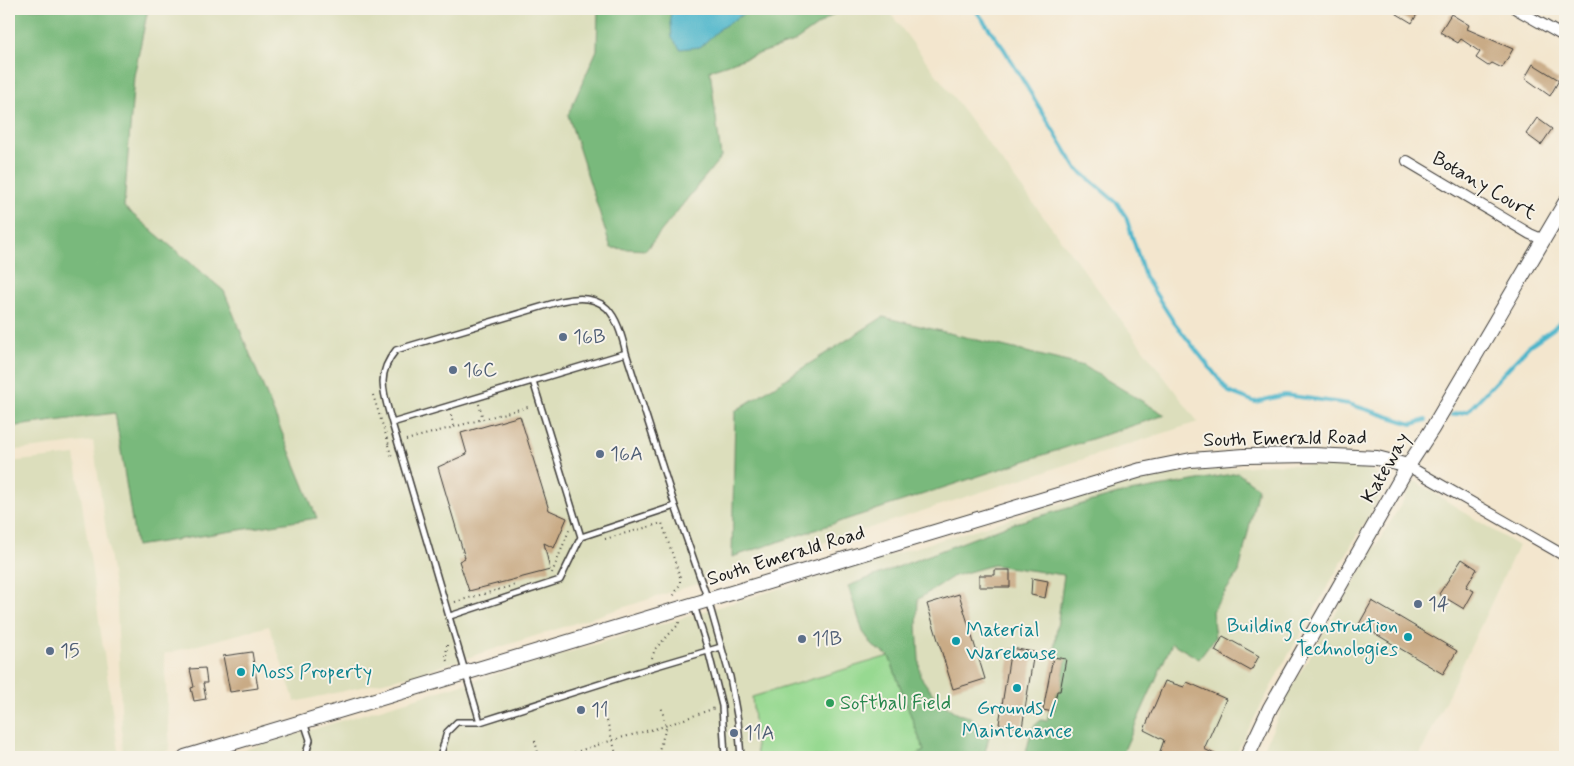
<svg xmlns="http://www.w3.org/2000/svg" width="1574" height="766" font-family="Mynerve,sans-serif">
<rect width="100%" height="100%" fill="#f7f3e8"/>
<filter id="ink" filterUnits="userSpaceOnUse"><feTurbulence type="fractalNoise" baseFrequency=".02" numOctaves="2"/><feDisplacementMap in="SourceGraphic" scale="10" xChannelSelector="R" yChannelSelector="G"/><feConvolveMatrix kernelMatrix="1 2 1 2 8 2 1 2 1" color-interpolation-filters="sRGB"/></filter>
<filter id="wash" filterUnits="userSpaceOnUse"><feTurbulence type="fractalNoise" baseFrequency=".0096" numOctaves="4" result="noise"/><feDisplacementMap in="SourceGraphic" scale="20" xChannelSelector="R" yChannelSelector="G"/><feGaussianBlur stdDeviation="1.12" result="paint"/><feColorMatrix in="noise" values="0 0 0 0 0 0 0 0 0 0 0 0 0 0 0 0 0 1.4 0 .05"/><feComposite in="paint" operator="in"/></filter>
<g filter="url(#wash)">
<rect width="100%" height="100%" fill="#f3e6ce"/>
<path fill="#dcdebc" d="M9,9H887L1198,422L414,675L295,702L269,626L164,654L170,750L148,757H123L117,607L93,441L9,451Z
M75,455L119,757H9V462Z
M1269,464L1356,467L1373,471L1384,480L1382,492L1282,666L1234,757H221L1106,490L1168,475Z
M1415,481L1518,546L1419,757H1260L1292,686Z"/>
<path fill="#97d991" stroke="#5a7a56" d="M889,656L924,751L911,757H757L752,697Z"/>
<path fill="#79b97b" stroke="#4a6a4c" d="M9,9H148L134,76L124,207L224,291L317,518L136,546L115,413L9,427Z
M598,9H841L794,42L710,70L721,157L646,250L611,248L568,115L597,50Z
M883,317L1084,366L1165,415L732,557L735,411Z
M1238,473L1258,488L1239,572L1212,611L1215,638L1199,659L1172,643L1121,757H1025L1032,728L1041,720L1047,721L1049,711H1053L1057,691H1060L1066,660L1053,657L1064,575L993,565L954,576L918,599L917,625L920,676L938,701L958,714L970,717L990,732L984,757H912L924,751L889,656L874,647L863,632L848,586L1008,525L1118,494Z"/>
<path fill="#4cb5cb" stroke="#346874" d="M670,9H751L721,28L700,47L680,49L672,38Z"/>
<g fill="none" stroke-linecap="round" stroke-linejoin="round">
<path stroke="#4cb5cb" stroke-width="4" d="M975,9L1004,49L1076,168L1117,203L1126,217L1145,277L1173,321L1229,392L1255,402L1285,395L1349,404L1412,424L1426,420
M1452,415L1468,411L1530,345L1553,329L1565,317"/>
</g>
<g id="blocks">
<path fill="#c9ab86" d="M1389,9H1420L1412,23Z
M1451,14L1469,25L1467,29L1513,49L1502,68L1492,63L1488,66L1476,58L1480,52L1461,39L1458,43L1440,32Z
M1533,64L1559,80L1550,96L1525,78Z
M1537,118L1552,129L1541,145L1526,134Z
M520,416L549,510L567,518L554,548L544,543L550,570L469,591L459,561L465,558L438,467L467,454L461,433Z
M1462,559L1477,569L1466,587L1474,591L1464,609L1439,594Z
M995,570H1010V587H979V575H995Z
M1032,578L1048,581L1045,598L1031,595Z
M959,594L985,679L953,689L927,604Z
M1372,601L1457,651L1443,674L1359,624Z
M1223,636L1259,656L1251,671L1215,651Z
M1011,648L1034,652L1022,728L999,724Z
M252,652L258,688L230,692L223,656Z
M1053,657L1066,659L1060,691H1057L1053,712L1043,710Z
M205,668L207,683H203L206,699L194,701L191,688L194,687L190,669Z
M1165,681L1184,687L1187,682L1226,699L1204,749L1221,757H1158L1164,740L1144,730Z"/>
</g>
</g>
<g filter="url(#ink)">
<use href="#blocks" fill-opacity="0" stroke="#3c3a37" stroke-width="1"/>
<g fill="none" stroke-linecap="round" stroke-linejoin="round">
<defs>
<path id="lane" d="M533,381L581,537
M392,423C384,394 375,375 396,350L561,301C606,290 617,314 626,353
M694,605L708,650L722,706L725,757
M450,616L560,580L581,537L675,506
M304,722L310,740L305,757
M480,722L392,423L626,353L675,506L708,600L730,677L738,721L741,757
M440,757L447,732L457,722H480L650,668L721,647"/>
<path id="street" d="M1516,9L1565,37
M1407,161L1530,234L1544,240
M1408,466L1565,556"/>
<path id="secondary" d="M185,757L1141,470L1191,460L1244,456L1314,455L1377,458L1408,466
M1247,757L1270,708L1408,466L1432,429L1565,203"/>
</defs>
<use href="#lane" stroke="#3c3a37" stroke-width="8"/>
<use href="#street" stroke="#3c3a37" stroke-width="12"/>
<use href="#secondary" stroke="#3c3a37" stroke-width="16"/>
<path stroke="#3c3a37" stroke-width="2" stroke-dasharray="1 4" stroke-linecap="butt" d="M373,395L389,445
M479,404L483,419
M451,415L454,427
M406,440L531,406
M388,445L392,457
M605,539L662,523L680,577V584L673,597
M552,573L570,528
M455,602L515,585
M447,645L446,658L448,664
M652,658L655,649L679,624V621
M607,721L617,757
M535,741L539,757
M658,753L666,728L661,705
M560,757L613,740L665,726L715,708"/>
<use href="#lane" stroke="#fff" stroke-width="5"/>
<use href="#street" stroke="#fff" stroke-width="10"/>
<use href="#secondary" stroke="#fff" stroke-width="14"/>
</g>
</g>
<g fill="#5c6f8a" stroke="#f7f3e8" stroke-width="2">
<circle cx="563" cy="337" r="5"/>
<circle cx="453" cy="370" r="5"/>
<circle cx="600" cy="454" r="5"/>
<circle cx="1418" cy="604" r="5"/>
<circle cx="802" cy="639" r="5"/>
<circle cx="50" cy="651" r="5"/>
<circle cx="581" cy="710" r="5"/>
<circle cx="734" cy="733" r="5"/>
</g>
<g fill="#0f9aa8" stroke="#f7f3e8" stroke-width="2">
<circle cx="1408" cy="637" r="5"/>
<circle cx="956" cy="641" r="5"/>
<circle cx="241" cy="672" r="5"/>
<circle cx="1017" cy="688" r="5"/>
</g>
<circle fill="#2e9e5b" stroke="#f7f3e8" stroke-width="2" cx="830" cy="703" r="5"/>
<g text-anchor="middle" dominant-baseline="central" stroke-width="4" stroke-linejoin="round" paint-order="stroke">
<g font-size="20" fill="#1c1c1c" stroke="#f7f3e8">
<text transform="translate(1484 186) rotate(30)">Botany Court</text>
<text transform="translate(1285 439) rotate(-1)">South Emerald Road</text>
<text transform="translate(1386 468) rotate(-60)">Kateway</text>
<text transform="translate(786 556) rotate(-17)">South Emerald Road</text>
</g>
<g font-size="20" fill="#4e5e75" stroke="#f7f3e8" text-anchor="start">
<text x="573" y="337">16B</text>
<text x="463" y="370">16C</text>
<text x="610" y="454">16A</text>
<text x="1428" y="604">14</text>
<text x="812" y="639">11B</text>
<text x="60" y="651">15</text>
<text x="591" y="710">11</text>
<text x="744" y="733">11A</text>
</g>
<g font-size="20" fill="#0d838f" stroke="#f7f3e8" text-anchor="start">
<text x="1398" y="626" text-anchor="end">Building Construction<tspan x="1398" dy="23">Technologies</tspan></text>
<text x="966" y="630">Material<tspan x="966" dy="23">Warehouse</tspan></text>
<text x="251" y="672">Moss Property</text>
<text x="1017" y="708" text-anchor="middle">Grounds /<tspan x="1017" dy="23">Maintenance</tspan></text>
</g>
<g font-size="20" fill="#27864d" stroke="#f7f3e8" text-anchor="start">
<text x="840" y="703">Softball Field</text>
</g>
</g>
<rect width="1574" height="766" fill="none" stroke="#f7f3e8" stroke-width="30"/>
</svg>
